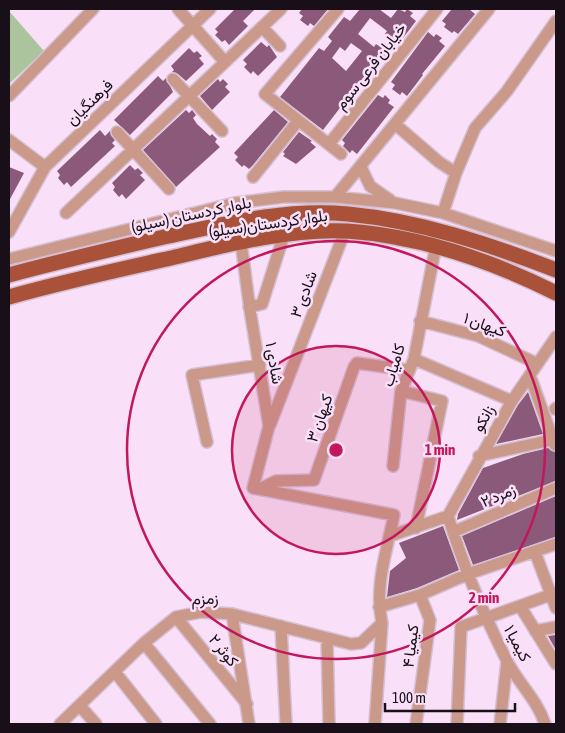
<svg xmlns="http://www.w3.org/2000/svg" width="565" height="733" font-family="'Asap Condensed',Vazirmatn,sans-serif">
<rect width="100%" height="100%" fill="#f9e0f8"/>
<path fill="#abc49e" d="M9,11L44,51L9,84Z"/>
<path fill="#8b597a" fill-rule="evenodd" d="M235,9H255L243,21L248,26L229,45L225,40L222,42L215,35L218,32L215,29Z
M302,9H328L314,26L310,23L308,26L300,20L303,16L299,13Z
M360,9H379L391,18L398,9L405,12L407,9L413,13L410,16L416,21L400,42L395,38L393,40L385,34L387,31L370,18L358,34L374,47L376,44L382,48L380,51L385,56L369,76L366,74L323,130L280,97L319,48L324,51L332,41L328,37L344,17L350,21ZM351,43L362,51L346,71L332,58L340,47L345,51Z
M452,9H469L475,14L458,34L454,31L452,33L444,27L446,24L442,21Z
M428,32L434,37L436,34L442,38L439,41L445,46L422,74L423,75L407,96L402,92L400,95L392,89L395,85L391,82Z
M261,42L267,47L269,45L277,57L258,76L253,71L251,74L244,67L247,64L243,60Z
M189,48L194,53L197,51L202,56L199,58L204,64L186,81L178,74L172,72L174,70L171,66Z
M158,76L163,81L166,78L173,92L130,135L114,120Z
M218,79L220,82L223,79L228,84L225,87L230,92L212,110L200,96Z
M378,95L383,98L385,95L390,100L388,103L394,107L357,154L352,150L350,153L343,146L345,143L342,140Z
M186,110L189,113L192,110L196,115L193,118L197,124L210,136L212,134L217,139L215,142L220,147L176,187L143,150Z
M274,110L288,122L253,165L249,169L244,165L242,167L235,160L238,157L234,153Z
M100,130L105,136L110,131L115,140L112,143L115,146L71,187L67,182L64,185L58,178L60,175L57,171Z
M299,132L312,141L310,142L316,147L296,164L283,156L285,154L283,152Z
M130,165L135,170L138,168L143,173L140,175L145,180L126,199L122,194L119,197L113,190L115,187L112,183Z
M9,167L24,173L9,201Z
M528,392L543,434L496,444L518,405Z
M548,448L556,452V481L457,520L458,514L483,468L523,454Z
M556,496V537L473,565L462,536Z
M443,526L459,570L417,588L387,597L390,571L406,558L399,543Z
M556,635V650L548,636Z"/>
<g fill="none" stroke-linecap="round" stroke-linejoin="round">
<defs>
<path id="minor" d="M178,9L225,62
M338,9L265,94L341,154
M262,27L280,46
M173,79L222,131
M9,96L93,9
M395,124L439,162L456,173
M117,132L169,189
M9,140L45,167
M329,144L437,9
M361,167L370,186L390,200
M253,177L298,121
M335,197L489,9
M66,213L281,9
M443,213L456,173L475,128L507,91L556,21
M9,232L45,167L210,9
M241,242L250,310L269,426L253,488L394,515C387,550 374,587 382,623L375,724
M9,259L235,203L284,197H335L395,203L443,213L556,251
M249,307L262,304L284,235
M420,321L478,336L536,363
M414,359L512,401
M530,376L555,445
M401,391L442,401L416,528
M555,409L556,408
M270,425L345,231
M207,442L192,375L260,365
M479,456L556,439
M393,466L401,391L414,359L436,245
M260,489L276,481L314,480L354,367L357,363L408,370
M453,532L556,488
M390,536L448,516
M535,552L556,608
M520,606L556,664
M379,607L420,595
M232,614L249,724
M176,617L247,704
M281,626L286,724
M535,631L556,627
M327,638L329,724
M144,643L210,724
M115,672L156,724
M80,706L96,724
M60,724L144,643L176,617L201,612L232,614L351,644L361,643L382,623
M416,724L430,620L420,595L468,574L556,544
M457,724L461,627L556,593
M500,724L507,661
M545,724C537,699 517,682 506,659C483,613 463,565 448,516L512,401L556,337"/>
<path id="major" d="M9,275C60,261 112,249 164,237C224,224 286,208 348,214C420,221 489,244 556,270
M9,297C62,282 117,270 171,258C225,245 291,228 347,231C421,236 490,260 556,293"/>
</defs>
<use href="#minor" stroke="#d5bfd4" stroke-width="14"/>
<use href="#major" stroke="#d5bfd4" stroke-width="18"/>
<use href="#minor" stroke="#cb998a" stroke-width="11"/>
<use href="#major" stroke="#a95239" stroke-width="15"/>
</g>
<circle cx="336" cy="450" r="104" fill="#c2185b" fill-opacity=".12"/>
<g fill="none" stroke="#c2185b" stroke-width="2.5">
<circle cx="336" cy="450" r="104"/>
<circle cx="336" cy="450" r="209"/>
</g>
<g text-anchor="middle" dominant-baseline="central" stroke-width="5" stroke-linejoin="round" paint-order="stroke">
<g font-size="16" fill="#180f18" stroke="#f9e0f8">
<text transform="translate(370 66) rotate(-52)">خیابان فرعی سوم</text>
<text transform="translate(89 102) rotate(-44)">فرهنگیان</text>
<text transform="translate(191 214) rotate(-12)">بلوار کردستان (سیلو)</text>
<text transform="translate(268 223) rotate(-8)">بلوار کردستان(سیلو)</text>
<text transform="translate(303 294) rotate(-69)">شادی ۳</text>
<text transform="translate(485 324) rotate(20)">کیهان ۱</text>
<text transform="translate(275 363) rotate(80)">شادی ۱</text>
<text transform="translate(393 365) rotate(-73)">کامیاب</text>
<text transform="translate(319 418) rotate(-71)">کیهان ۳</text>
<text transform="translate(483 418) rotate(-60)">زانکو</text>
<text transform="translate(498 495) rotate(-23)">زمرد ۲</text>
<text transform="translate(205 598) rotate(-2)">زمزم</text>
<text transform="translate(518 643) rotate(62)">کیمیا ۱</text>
<text transform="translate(410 646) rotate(-83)">کیمیا ۴</text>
<text transform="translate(224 650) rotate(51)">کوثر ۲</text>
</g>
</g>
<circle cx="336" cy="450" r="8" fill="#c2185b" stroke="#f9e0f8" stroke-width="2.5"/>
<g font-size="15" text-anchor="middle" font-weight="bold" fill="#c2185b" stroke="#f9e0f8" stroke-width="5" stroke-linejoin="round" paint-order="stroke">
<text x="440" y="455">1 min</text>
<text x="484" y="603">2 min</text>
</g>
<rect width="565" height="733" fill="none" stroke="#180f18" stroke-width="20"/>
<path d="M385 703v8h130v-8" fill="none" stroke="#180f18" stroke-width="2.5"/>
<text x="392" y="703" font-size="15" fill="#180f18" stroke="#f9e0f8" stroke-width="4" paint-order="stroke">100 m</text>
</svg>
